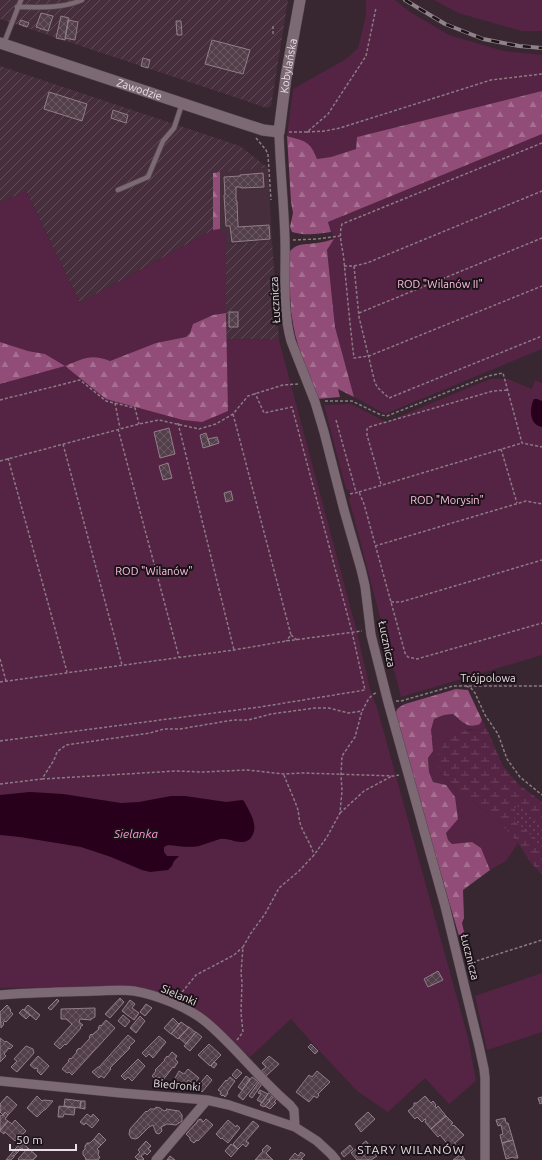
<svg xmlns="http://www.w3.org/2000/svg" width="542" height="1160" font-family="Ubuntu,sans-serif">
<defs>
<pattern id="industrial-furrows" width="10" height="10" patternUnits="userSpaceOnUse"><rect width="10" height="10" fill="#462e3c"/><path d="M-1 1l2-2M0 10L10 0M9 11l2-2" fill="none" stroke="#614c58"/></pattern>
<pattern id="forest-firs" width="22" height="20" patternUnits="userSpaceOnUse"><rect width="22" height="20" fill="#914c77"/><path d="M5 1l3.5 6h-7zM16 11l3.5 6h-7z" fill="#a66e91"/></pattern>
<pattern id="wetland-marsh" width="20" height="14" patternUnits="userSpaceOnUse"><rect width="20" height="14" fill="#552343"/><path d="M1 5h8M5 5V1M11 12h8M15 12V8" fill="none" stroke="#6d425e"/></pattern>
<pattern id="park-dots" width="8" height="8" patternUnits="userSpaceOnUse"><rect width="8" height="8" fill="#552343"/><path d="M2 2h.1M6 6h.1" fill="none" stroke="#6d425e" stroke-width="1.8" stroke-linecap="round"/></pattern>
<pattern id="building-cross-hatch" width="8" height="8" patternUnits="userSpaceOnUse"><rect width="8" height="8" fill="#523f4a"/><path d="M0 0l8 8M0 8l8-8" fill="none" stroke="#6b5a64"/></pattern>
</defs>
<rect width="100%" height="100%" fill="#382731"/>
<path fill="#462e3c" d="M268,168L272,241L226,244V232H220V172Z"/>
<path fill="url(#industrial-furrows)" d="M0,0H288L271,106L267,108L0,19Z
M0,66L240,146L268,168L214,173L213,230L80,303L26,191L0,203Z
M272,241L279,340L226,339V244Z"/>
<path fill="#552343" d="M366,0H395L410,12L449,35L503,51L542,55V91L357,137L356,149L331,157L316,159C310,142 304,141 287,136L293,89L346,59L358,48L366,15Z
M434,0H542V31H522L458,13Z
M542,134V349L385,414L354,397L335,327L327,250L334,239L328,222Z
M26,191L80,303L213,230L220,229V232H226V313L213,315L193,324L190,333L186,337L156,343L110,361C92,354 81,358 65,367L228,411L226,339L279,340L357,632L371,693L378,711L468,1038L476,1081L449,1104L425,1078L388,1112L357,1091L314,1045L291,1019L250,1057L195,1009L169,997L88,987L0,988V384L64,366L45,354L28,351L0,342V203Z
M490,379H508L532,389L535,380L542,383V655L401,697L349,499L351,496L349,490L346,489L324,405L351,404L386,422Z
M453,714L465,724H480L482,720L486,727L477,730L468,729L438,768L446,779L462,797L473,802L500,823L518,843L506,861L490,870L481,848L472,842L452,844L448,840L446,833L451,826L446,785L433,782L429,772L428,758L433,751L431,730L434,719L444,715Z
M542,973V1032L487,1050L475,996Z"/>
<path fill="url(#forest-firs)" d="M542,91V134L328,222L331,232C318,234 305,236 292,232L290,227L293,213L291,202L287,136C305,141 310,141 317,159L331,157L356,149L357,137Z
M220,172V229L213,230V173Z
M334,239L327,250L335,327L354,397L338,389L340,397L317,399L302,359L295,334L291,312L288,254C296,242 304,245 317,243C323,242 328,241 334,239Z
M226,313L228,411L202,422L183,420L106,399L65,366L0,384V342L28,351L45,354L65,366C82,359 91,353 110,361L156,343L186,337L190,333L193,324L213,315Z
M456,689L468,690L482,720L480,724C467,729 463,722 453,714L444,715L434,719L431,730L433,751L428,758L429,772L433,782L446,785L455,797L458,819L446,833L448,840L452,844L472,842L481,848L490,870L463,890L464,918L462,923L470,958L466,960L396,720C396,710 395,709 405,704Z"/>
<path fill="url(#wetland-marsh)" d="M486,727L503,766L518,784L542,802V874L531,863L518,843L500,823L473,802L462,797L446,779L438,768V754L447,738L455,731L477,730Z"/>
<path fill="url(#park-dots)" d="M521,803L532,819L542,825V848L527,831L515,822L513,810Z"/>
<path fill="#28001b" d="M534,399H537L542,401V427C529,425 529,408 534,399Z
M30,792L63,794L121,803L139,802L171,796H185L226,802L242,800L244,801C249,811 259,825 252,836C250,840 246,842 241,842C234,842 228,838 220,839C213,841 206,844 199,846C188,848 179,846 168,845L164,847V852L167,856H179L174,861L172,866L168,870L150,872L142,870L111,857L81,847L20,837L0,835V795Z"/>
<path fill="url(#building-cross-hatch)" stroke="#927e89" d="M41,13L53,16L48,31L36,27Z
M61,16L69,18L65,40L56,38Z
M21,20L29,23L27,27L19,24Z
M68,20L78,22L75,40L65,38Z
M176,21H181L182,35H177Z
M212,40L250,50L243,74L205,64Z
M143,58L150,60L148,68L141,66Z
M49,92L87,104L82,121L44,109Z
M113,110L128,115L126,123L111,118Z
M263,173L264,187L241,188V187H236V201H237L238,227L269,225L270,239L232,242L230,226H226L224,195H225L224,177L240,176V175Z
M229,312H238V327H229Z
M169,428L175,454L160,458L154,432Z
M206,433L210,446L203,448L200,435Z
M217,437L219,443L210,446L208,439Z
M168,463L172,478L163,480L159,466Z
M231,491L233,500L226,502L224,493Z
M438,971L443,980L428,987L424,979Z
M120,998L124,1002L110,1018L105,1014Z
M57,999L59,1001L51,1010L48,1008Z
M130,1000L135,1004L132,1008L139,1013L134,1020L122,1011Z
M146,1004L152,1008L145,1016L140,1012Z
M7,1005L11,1010L10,1011L13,1014L6,1022L5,1021L3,1023L4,1024L1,1028L0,1012Z
M28,1005L40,1015L36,1020L24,1010Z
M95,1008V1017L91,1019V1020L80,1019L79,1022L83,1025L80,1027L81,1028L66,1045L65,1044L60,1049L54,1044L72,1024L66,1019H61V1009Z
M23,1009L30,1015L26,1019L19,1013Z
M123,1015L130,1021L125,1027L118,1021Z
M140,1016L145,1021L136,1033L130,1028Z
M173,1018L179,1024L181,1022L171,1034L164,1028Z
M106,1020L115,1028L72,1075L69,1072L67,1073L62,1069L69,1061H68L70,1058L71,1059L77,1052L76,1051L79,1048L80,1049L90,1038L89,1037L91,1034L92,1035L99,1029L98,1028L100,1025L101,1026Z
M181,1022L188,1027H189L178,1039L172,1034H171Z
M189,1027L195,1032H196L186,1044L179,1038L178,1039Z
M196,1032L202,1037L190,1051L184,1046Z
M128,1035L135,1041L129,1047L130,1048L110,1068L111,1069L104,1078L101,1076L99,1078L92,1072L98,1067H99Z
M159,1036L166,1042L153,1058L149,1054L146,1057L142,1053Z
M0,1038L5,1042L6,1041L13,1046L10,1049L9,1048L4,1054L6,1056L0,1062Z
M209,1044L221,1055L210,1066L198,1055Z
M311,1044L318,1051L315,1054L308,1047Z
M26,1046L33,1049L34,1053L17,1072L11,1067L17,1061L14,1059Z
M172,1052L177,1056L175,1059L178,1062L174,1068L173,1067L163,1080L159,1077L157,1080L152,1076L156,1071L155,1070L165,1060H164L167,1056L168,1057Z
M38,1056L49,1066L41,1075L37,1071L38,1069L36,1068L35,1069L30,1065Z
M269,1056L279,1064L266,1076L261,1071L266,1067L262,1063Z
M138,1059L145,1066L132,1081L128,1077L125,1080L121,1076Z
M214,1062L217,1064L214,1068L211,1066Z
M188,1069L199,1078L194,1084L188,1080L185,1086L174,1080L179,1071L184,1074Z
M237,1069L242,1073L236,1079L232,1075Z
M317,1071L330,1082L318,1094L319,1095L317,1098L314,1096L309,1102L296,1092L309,1075L312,1077Z
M207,1075L212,1080L202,1092L197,1087Z
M246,1076L250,1079L242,1090L238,1087Z
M230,1077L235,1081L227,1092L228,1093L225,1097L223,1095L222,1096L220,1094L221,1092L218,1090L226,1080L227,1081Z
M252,1077L258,1081L243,1100L238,1096Z
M259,1082L262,1084L252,1098L249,1096Z
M260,1090L268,1094L262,1103L257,1100L261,1094L258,1093Z
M270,1091L274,1095L271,1097L269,1100L270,1101L264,1107L260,1105Z
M275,1095L278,1098L274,1102L276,1103L270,1109L265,1106Z
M7,1096L17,1105L8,1115L5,1112L3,1115L0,1112L1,1108L0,1104Z
M37,1096L42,1101L44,1100L53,1101L45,1110H44L37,1117L27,1108Z
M425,1096L431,1103L433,1101L436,1105L435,1106L436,1108L438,1106L446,1116L431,1129L425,1122L426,1120L425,1119L422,1122L417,1117L415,1119L408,1111L414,1106V1103H417Z
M542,1097V1103L540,1104L538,1098Z
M65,1099L81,1101L80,1108L64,1106Z
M81,1101H85V1109L80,1108Z
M59,1106L75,1108L74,1115L64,1114L63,1117H58Z
M156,1107L160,1108L164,1111L167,1110L166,1109L179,1111L182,1115V1121L176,1125L167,1124L161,1127L162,1131L159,1134L156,1133L153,1125L149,1127L138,1138L135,1139L131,1138L129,1134L130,1129L146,1111L147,1112L150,1109H155Z
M5,1112L8,1115L5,1119L8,1121L0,1130V1116L3,1115Z
M368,1112L375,1119L361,1132L355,1124Z
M87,1114L91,1117L93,1114L99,1120L92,1128L86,1123L84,1125L80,1122Z
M446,1116L453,1123L451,1124L453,1126L454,1125L464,1135L455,1143V1146L452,1145L450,1147L440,1135L438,1137L431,1129Z
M505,1118L506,1123H508L513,1140L502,1143L500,1135L503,1134L501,1125L498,1126L496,1120Z
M201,1119L203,1122L206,1119L213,1125L198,1141L197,1140L194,1143L190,1140V1138L186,1134L197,1122L198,1120Z
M15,1120L26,1131L23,1134H22L15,1141L5,1132L4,1134L0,1131L8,1121L12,1124Z
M228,1120L236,1127L237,1125L240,1128L228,1143L222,1138L221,1139L216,1134Z
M253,1121L259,1126L246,1141L249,1143L246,1147L243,1144L238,1149L233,1144Z
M99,1133L106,1140L101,1145L94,1139Z
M94,1139L101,1145L97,1149L99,1151L98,1155L100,1157L98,1160H86L85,1157L83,1155V1151L85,1149V1146L87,1143H90Z
M513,1140L518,1158H514L513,1157L506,1159L502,1143Z
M146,1141L151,1146L148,1149L151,1151L147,1155L145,1153L141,1156L144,1159L143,1160H138L135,1157L140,1152L138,1150Z
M366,1141L377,1156L371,1160H357L351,1153Z
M21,1142L28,1148L25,1151L22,1148L14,1156V1155V1157L11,1160H6Z
M231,1144L238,1149L231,1157L225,1151Z
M267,1145L271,1148L266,1153L273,1160H255L263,1151L262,1150Z
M350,1145L353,1149L344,1157L341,1153Z
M28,1148L37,1156L33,1160H19L18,1159Z
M301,1152L305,1155L301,1159L303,1160H289L295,1153L298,1156Z
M461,1154L465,1160H453Z
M170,1156L175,1160H167Z"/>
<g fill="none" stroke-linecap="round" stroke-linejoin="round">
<defs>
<path id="service" d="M17,7C38,7 62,9 82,0
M4,43L21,0
M118,190L148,177L163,141L174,128L182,104"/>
<path id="minor" d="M279,132C280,168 284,204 285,240C286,274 282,308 291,341L315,402L324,432L344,510L361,569L365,586L371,635L388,702L445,906L479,1046L484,1069L485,1078V1160
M0,995C31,992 63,992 94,991C106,991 122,989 134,991C157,995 188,1007 206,1022C236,1047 260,1080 290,1105L294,1110L295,1127
M0,1081L121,1093L207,1100L229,1105L295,1127L317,1141L331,1154L336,1160
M156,1160L207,1100"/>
<g id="tertiary">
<path id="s1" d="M0,43L220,116L263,130L279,132L286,77L300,0"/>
</g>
</defs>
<use href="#service" stroke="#54464e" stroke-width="6"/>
<use href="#minor" stroke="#54464e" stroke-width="10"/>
<use href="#tertiary" stroke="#54464e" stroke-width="12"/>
<path stroke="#8a7c84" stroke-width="1.5" stroke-dasharray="3 2" stroke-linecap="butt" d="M273,26V36
M289,132H307L328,114L366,56L376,8
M307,132L325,131L340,128L491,80L542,74
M256,138L266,150L268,155L271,200
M542,143L342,224C338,237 343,248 344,261C347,293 350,326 354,358L369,356L542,286
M293,240L317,239L340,236
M344,266H354L367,263L542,191
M354,266L359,317L375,383L378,388L389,398L542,336
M359,313L542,238
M0,400L80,380L106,401L135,408L139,424
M325,401H352L381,415L387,416L488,376L503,373L522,443L542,447
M115,403L120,428
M233,414L291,635L286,641
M336,420L356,492
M178,423L234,650
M118,429L179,657
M63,444L122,665
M501,449L517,503
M8,458L67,672
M0,461L139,424L159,420L199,429L216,424L233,414L248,396L283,385L298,384
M381,484L367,435V429L369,427L493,391L508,390
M359,492L522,443
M350,494L359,492L364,504L405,653L408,657L417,659L542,623
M375,546L526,501L542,504
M391,602H401L542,560
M291,635L297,640
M0,659L6,681
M0,682L234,650L286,641L362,631
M466,686L471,688L475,693L485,715L498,734L507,759L520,777L542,795
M396,701H401L453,686H542
M0,741L260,707L365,690L352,632L292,407L264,413L255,393
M284,775C288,786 294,798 298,810C299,815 299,821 301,826C305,836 311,844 314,855
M42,779L176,771L202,772L247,770L284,774L303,773L394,776L399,775
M0,784L42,779L54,760L57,752L66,745L150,733L164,729H180L233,720H248L271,714L315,708H329L348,713L362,711C366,705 368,696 376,693
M340,813L364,791L392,776
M467,964L542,940
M179,996L196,975L234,955L243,947
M237,1040L243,1032L241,1013L242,982L241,973L243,947L251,933L265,914L279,888L299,871L314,855L327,837L340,813L342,791L341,775L342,756L355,737L362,711"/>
<use href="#service" stroke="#7d6974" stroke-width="4.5"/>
<use href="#minor" stroke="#7d6974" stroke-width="9"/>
<use href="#tertiary" stroke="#7d6974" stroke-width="11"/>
<defs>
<path id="rail" d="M405,0L445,24L483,39L519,46L542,48"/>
</defs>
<use href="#rail" stroke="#90828a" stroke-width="4"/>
<use href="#rail" stroke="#1b1317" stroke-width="2.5" stroke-dasharray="8" stroke-linecap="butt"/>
</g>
<g text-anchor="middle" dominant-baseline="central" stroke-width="4" stroke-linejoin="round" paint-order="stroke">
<g font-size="11" fill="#e9dee4" stroke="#1b1317">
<text stroke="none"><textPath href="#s1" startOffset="360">Kobylańska</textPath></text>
<text stroke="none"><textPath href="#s1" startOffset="147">Zawodzie</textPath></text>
<text transform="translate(275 300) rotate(-93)">Łucznicza</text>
<text transform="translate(387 644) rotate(78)">Łucznicza</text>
<text x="488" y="678">Trójpolowa</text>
<text transform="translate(470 957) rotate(76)">Łucznicza</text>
<text transform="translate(179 995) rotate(23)">Sielanki</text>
<text transform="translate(177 1085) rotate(5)">Biedronki</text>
</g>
<g font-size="11" fill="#fcc0e3" stroke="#1b1317">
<text x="440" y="284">ROD "Wilanów II"</text>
<text x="447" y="500">ROD "Morysin"</text>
<text x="154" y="571">ROD "Wilanów"</text>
</g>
<g font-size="12" font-style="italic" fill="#fb99d5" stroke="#1b1317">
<text x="136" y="833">Sielanka</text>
</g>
<g font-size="12" letter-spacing="1" fill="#e9dee4" stroke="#1b1317">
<text x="411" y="1149">STARY WILANÓW</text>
</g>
</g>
<path d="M10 1144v6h66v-6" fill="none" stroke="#e9dee4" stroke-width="2"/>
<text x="16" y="1144" font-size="12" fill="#e9dee4" stroke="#1b1317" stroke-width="3" paint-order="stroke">50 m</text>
</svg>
